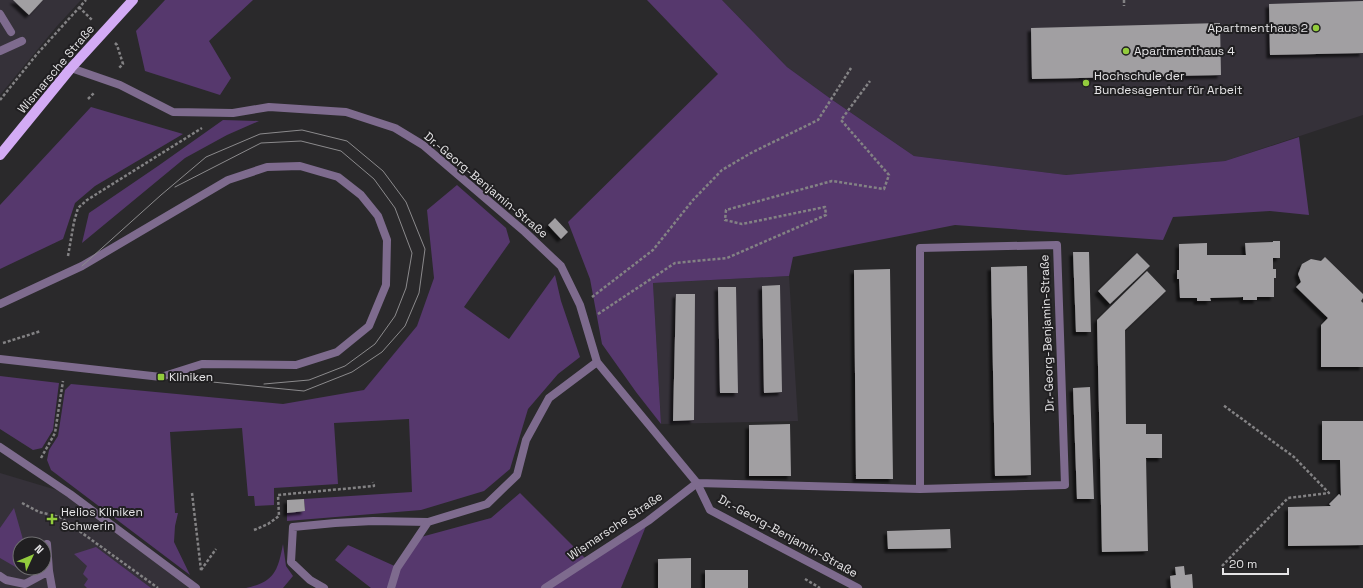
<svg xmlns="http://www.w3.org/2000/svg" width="1363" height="588" font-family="'Space Grotesk',sans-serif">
<defs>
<filter id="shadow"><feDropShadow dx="-3.5" dy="3.5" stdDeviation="1" flood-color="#0009"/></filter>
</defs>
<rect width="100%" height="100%" fill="#2a292b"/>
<path fill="#353139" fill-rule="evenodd" d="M0,0H81L57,26L0,95Z
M722,0H1363V115L1225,161L1066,175L914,156L831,99L787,67Z
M789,276L798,421L661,424L653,283Z
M0,473L70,494L196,588H0ZM20,544H44V568H20Z"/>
<path fill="#56386d" d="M165,0H253L209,41L231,78L220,95L145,71L136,31Z
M647,0H722L787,67L831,99L914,156L1066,175L1225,161L1299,137L1309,215L1270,211L1173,217L1163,240L955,225L793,257L789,276L653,283L661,424L636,392L602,344L590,279L568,222L718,74Z
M91,107L183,134L95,186L75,203L63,239L0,269V205Z
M223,120L259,121L227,135L185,158L82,243L89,213L158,166Z
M457,185L506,228L510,242L464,307L509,339L555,275L561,301L580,357L558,374L528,409L510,469L484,491L421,510L287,521V513L305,511L304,499L412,492L409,419L334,423L338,484L274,488V505L255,506L254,496H248L242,428L170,432L175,513H178L175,526L174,542L190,575L51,470L47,460L49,450L58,436L65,390L71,384L283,404L364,390L417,326L434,278L427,210Z
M0,376L59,383L53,430L42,448L33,450L0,429Z
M520,493L590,563L648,521L621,588H371L335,560L348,545L399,568L421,537L491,518Z
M14,508L24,543L20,544L19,569L0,558V528Z
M283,544L286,566L293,576L283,588H246C275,582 278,570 283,544Z
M96,547L151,588H87L84,585L88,579L83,574L87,566L74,554Z"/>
<path fill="#a19fa2" filter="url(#shadow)" d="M13,0H43L29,15Z
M1363,1V53L1270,55L1269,4Z
M1220,23L1221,75L1032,79L1031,28Z
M555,218L568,232L561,239L548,225Z
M1273,241H1280V258H1273V269H1276V278H1274V297H1257V300H1243V297L1210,298L1211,301H1197V298H1180L1179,279H1177V270H1179V244L1207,243V255H1246L1245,243L1273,242Z
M1073,252H1089L1091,332H1076Z
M1137,253L1150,266L1110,304L1098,291Z
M1325,257L1363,294V298L1361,301L1363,303V367H1321V325L1328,318L1296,287L1301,282L1298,274L1302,264L1311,259L1321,261Z
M1027,266L1031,475L995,476L991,267Z
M890,269L893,479H856L854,270Z
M1147,271L1166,291L1125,330L1126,424H1146V434H1162V458H1146L1148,551L1102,552L1097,320Z
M780,285L782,392L764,393L762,286Z
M718,287H736L738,393H720Z
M676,294H695L694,420L673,421Z
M1090,387L1094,499H1077L1073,388Z
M1322,421H1363V545L1288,546V507L1331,506L1329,504L1339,494L1341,496L1340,460H1322Z
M790,424L791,476H749V425Z
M304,499L305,511L287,513V500Z
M950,529L951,548L888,549L887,531Z
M691,558V588H658V559Z
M1184,566L1185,575L1192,574L1193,588H1171L1170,576L1176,575L1175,567Z
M705,570H748V588H705Z"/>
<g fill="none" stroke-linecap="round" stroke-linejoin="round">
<path stroke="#838284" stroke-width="2.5" stroke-dasharray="3 2" stroke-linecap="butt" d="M1124,0V6
M79,7L93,21
M115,43L117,45L123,64L118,69
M88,99L95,92
M0,100L37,54L86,0
M68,256L74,222L78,208L87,200L202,128
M592,297L653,250L693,200L722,170L751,153L818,120L851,68
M598,314L675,263L727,258L826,215L825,207L742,224L725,220L726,210L832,181L884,189L889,175L841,120L870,81
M3,343L41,331
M41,458L55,433L63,381
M192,493L201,570
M22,503L39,512L60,517L158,588
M254,530L268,524L279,516L278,495L374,486L373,482
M1222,566L1288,498L1329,493L1294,457L1223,405
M201,570L216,549
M805,579L820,588"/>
<path stroke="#7e6b8e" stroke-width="8" d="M0,14L11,32
M0,51L22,41
M0,304L82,266L228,180L267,167L300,166L338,177L361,195L378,216L387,240L386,285L369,326L337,352L296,365L202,364L161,377L0,359
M697,483L710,510L858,588
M49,571L52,588
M0,576L6,580L25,584L49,571L47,544
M324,588L310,580L291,562L293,527L335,523L373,521L428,522"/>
<path stroke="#7e6b8e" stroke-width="8" d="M71,68L120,85L173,112L233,113L269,107L346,112L395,128L423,145L525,232L561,266L580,305L597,362L697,483L920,489V248L1057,245L1065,485L920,489
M0,447L70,494L196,588
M391,588L397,568L428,522L487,504L517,475L526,440L549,398L597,362
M545,588L648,521L697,483"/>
<path stroke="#d3abf5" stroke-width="10" d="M0,155L71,68L133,0"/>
<path stroke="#8b8a8c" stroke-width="1" d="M175,187L261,143L301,141L341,151L374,179L395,208L412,253L406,288L395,316L375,344L345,366L309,380L264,384
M82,266L161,195L206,157L260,134L302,130L347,141L383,171L406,202L425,249L419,293L405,326L382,352L352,372L304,391L161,377"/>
</g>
<g fill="#93cc3d" stroke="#201f21" stroke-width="1.5">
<circle cx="1316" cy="28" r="4"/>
<circle cx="1126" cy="51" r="4"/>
<circle cx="1086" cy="83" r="4"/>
<rect x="157" y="373" width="8" height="8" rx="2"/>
<path d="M50 513h4v4h4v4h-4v4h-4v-4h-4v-4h4z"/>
</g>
<g text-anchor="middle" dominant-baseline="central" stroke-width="4" stroke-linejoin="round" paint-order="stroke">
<g font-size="12" fill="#e5e4e6" stroke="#201f21" text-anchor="start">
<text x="1308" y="28" text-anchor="end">Apartmenthaus 2</text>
<text x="1134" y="51">Apartmenthaus 4</text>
<text x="1094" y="76">Hochschule der<tspan x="1094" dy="14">Bundesagentur für Arbeit</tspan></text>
<text x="169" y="377">Kliniken</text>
<text x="61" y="512">Helios Kliniken<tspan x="61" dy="14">Schwerin</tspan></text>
</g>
<g font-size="12" fill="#e5e4e6" stroke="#201f21">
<text transform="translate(56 69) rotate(-50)">Wismarsche Straße</text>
<text transform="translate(486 185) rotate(40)">Dr.-Georg-Benjamin-Straße</text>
<text transform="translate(1047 333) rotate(-92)">Dr.-Georg-Benjamin-Straße</text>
<text transform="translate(615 526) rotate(-34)">Wismarsche Straße</text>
<text transform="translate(788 536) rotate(29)">Dr.-Georg-Benjamin-Straße</text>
</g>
</g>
<g transform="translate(32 556) rotate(46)"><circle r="19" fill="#201f21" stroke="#6f6e70"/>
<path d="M0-3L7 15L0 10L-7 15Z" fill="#93cc3d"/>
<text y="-6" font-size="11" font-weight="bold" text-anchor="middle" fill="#e5e4e6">N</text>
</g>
<path d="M1223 568v6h65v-6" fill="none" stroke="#e5e4e6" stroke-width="2"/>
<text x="1229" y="568" font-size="12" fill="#e5e4e6" stroke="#201f21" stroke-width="3" paint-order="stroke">20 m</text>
</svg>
